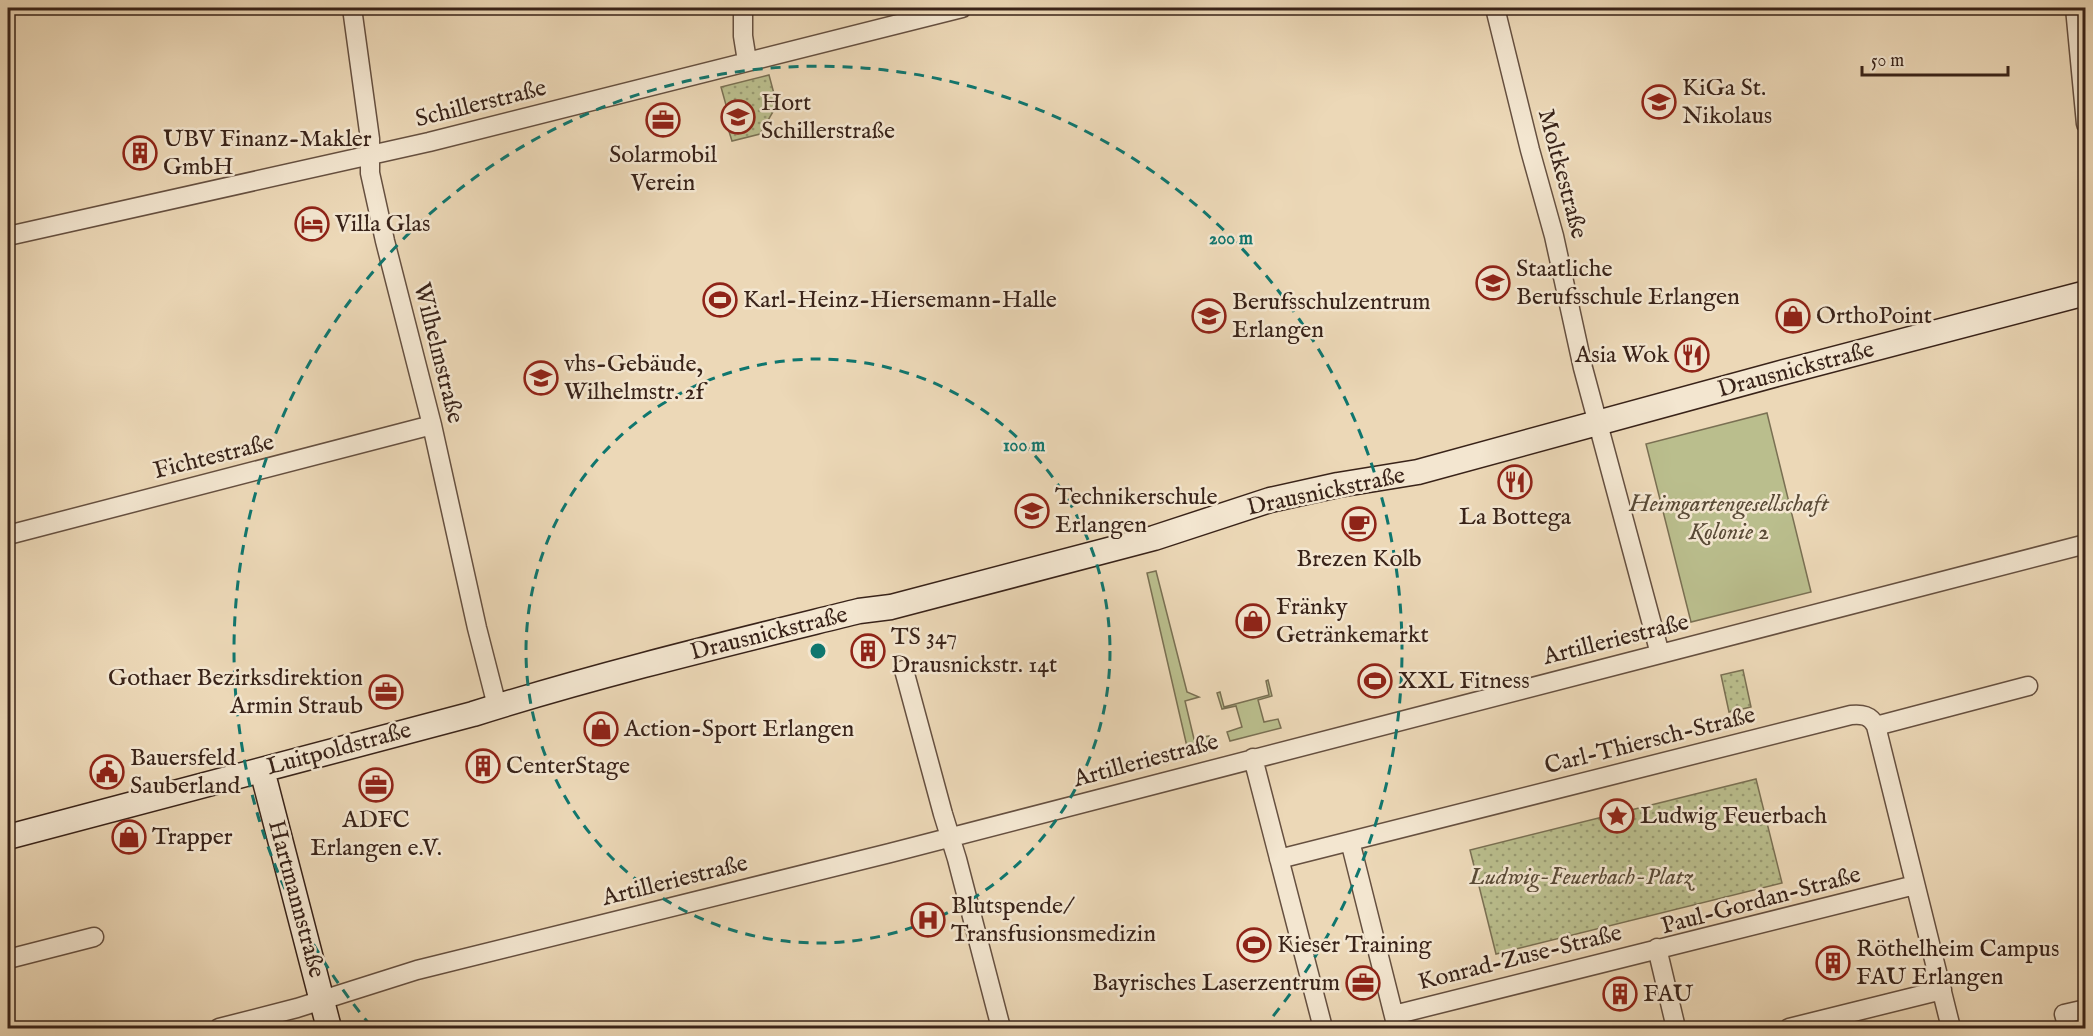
<svg xmlns="http://www.w3.org/2000/svg" width="2093" height="1036" font-family="'IM FELL English',serif">
<defs>
<pattern id="park-dots" width="8" height="8" patternUnits="userSpaceOnUse" patternTransform="scale(1.5)"><rect width="8" height="8" fill="#babe8d"/><path d="M2 2h.1M6 6h.1" fill="none" stroke="#989a72" stroke-width="1.8" stroke-linecap="round"/></pattern>
</defs>
<rect width="100%" height="100%" fill="#ecd8b7"/>
<filter id="stains"><feTurbulence type="fractalNoise" baseFrequency=".00333" numOctaves="4"/><feColorMatrix values="0 0 0 0 .2 0 0 0 0 .09 0 0 0 0 .02 0 0 0 .5 -.17"/></filter>
<radialGradient id="worn" r=".72"><stop offset=".6" stop-color="#630" stop-opacity="0"/><stop offset="1" stop-color="#630" stop-opacity=".3"/></radialGradient>
<path fill="#babe8d" stroke="#7a7053" stroke-width="1.5" d="M1767,413L1811,592L1691,622L1646,444Z
M1156,571L1187,692L1199,697L1185,701L1194,739L1209,736L1211,746L1188,751L1147,573Z
M1268,680L1272,696L1258,700L1264,722L1278,719L1281,728L1230,741L1227,732L1242,727L1236,706L1222,709L1217,693L1220,692L1224,707L1269,695L1266,681Z"/>
<path fill="url(#park-dots)" stroke="#7a7053" stroke-width="1.5" d="M769,75L777,105L760,134L732,141L727,125L731,123L721,87Z
M1743,670L1751,707L1729,712L1721,675Z
M1756,779L1782,883L1496,954L1470,850Z"/>
<g fill="none" stroke-linecap="round" stroke-linejoin="round">
<defs>
<path id="street" d="M352,8L370,139V173L385,241L432,425L477,628L497,706
M743,8V36L747,61
M1495,8L1530,150L1554,236L1583,368L1660,654
M2075,8L2086,124
M8,236L429,142L962,8
M8,535L432,425
M904,670L943,814L957,859L1001,1028
M1876,726L2028,686
M1253,758L1323,1028
M1350,841L1397,1028
M1279,859L1851,715C1862,714 1870,715 1876,726L1951,1028
M1657,948L1676,1028
M8,959L94,937
M1394,1015L1915,885
M219,1028L297,1008L417,970L890,853L2086,544
M1789,1028L1942,990
M2068,1028L2064,1014L2086,1009"/>
<path id="secondary" d="M262,770L329,1028
M8,837L473,714C600,674 730,643 859,611L891,607L1154,538L1270,500L1338,485L1418,472L1777,374L2086,293"/>
</defs>
<use href="#street" stroke="#665040" stroke-width="21"/>
<use href="#secondary" stroke="#392319" stroke-width="27"/>
<use href="#street" stroke="#f3e6d0" stroke-width="18"/>
<use href="#secondary" stroke="#f3e6d0" stroke-width="24"/>
</g>
<g fill="none" stroke="#0f766e" stroke-width="3" stroke-dasharray="10 8">
<circle cx="818" cy="651" r="292"/>
<path d="M371 1026A584 584 0 1 1 1265 1026"/>
</g>
<defs>
<symbol id="school-ring" viewBox="-11 -11 22 22"><circle r="9.5" fill="#f3e6d0" stroke="#8f2418" stroke-width="1.5"/><path d="M0-5L7-2L0 1L-7-2ZM-4 1L0 2.5L4 1V4Q0 6-4 4Z" fill="#8f2418"/></symbol>
<symbol id="office-ring" viewBox="-11 -11 22 22"><circle r="9.5" fill="#f3e6d0" stroke="#8f2418" stroke-width="1.5"/><path d="M-6-3h4V-5.5h4V-3h4V5H-6ZM-1-4.5V-3h2v-1.5ZM-6 0V1H6V0Z" fill="#8f2418"/></symbol>
<symbol id="building-ring" viewBox="-11 -11 22 22"><circle r="9.5" fill="#f3e6d0" stroke="#8f2418" stroke-width="1.5"/><path d="M-4-6H4V6H1V3H-1V6H-4ZM-2.5-4.3h1.7v1.8h-1.7ZM.8-4.3h1.7v1.8H.8ZM-2.5-1h1.7V.8h-1.7ZM.8-1h1.7V.8H.8Z" fill="#8f2418"/></symbol>
<symbol id="hotel-ring" viewBox="-11 -11 22 22"><circle r="9.5" fill="#f3e6d0" stroke="#8f2418" stroke-width="1.5"/><path d="M-6-4.5h1.5V1H6V5H4.5V3h-9V5H-6ZM-4 0a1.8 1.8 0 1 1 3.6 0ZM.5 0V-2.5h3Q6-2.5 6 0Z" fill="#8f2418"/></symbol>
<symbol id="stadium-ring" viewBox="-11 -11 22 22"><circle r="9.5" fill="#f3e6d0" stroke="#8f2418" stroke-width="1.5"/><path d="M0-5a6.5 5 0 1 0 0 10a6.5 5 0 1 0 0-10ZM-3.5-1.8h7v3.6h-7Z" fill="#8f2418"/></symbol>
<symbol id="shop-ring" viewBox="-11 -11 22 22"><circle r="9.5" fill="#f3e6d0" stroke="#8f2418" stroke-width="1.5"/><path d="M-5-2.5h2.3a2.7 3.5 0 0 1 5.4 0H5L5.5 6h-11ZM-1.5-2.5h3a1.5 2.3 0 0 0-3 0Z" fill="#8f2418"/></symbol>
<symbol id="restaurant-ring" viewBox="-11 -11 22 22"><circle r="9.5" fill="#f3e6d0" stroke="#8f2418" stroke-width="1.5"/><path d="M-5-6h1v4h1v-4h1v4h1v-4h1v5L-1.5 .5V6h-2V.5L-5-1ZM5-6V6H3V1.5H1.5Q1.5-4 5-6Z" fill="#8f2418"/></symbol>
<symbol id="university-ring" viewBox="-11 -11 22 22"><circle r="9.5" fill="#f3e6d0" stroke="#8f2418" stroke-width="1.5"/><path d="M0-5L7-2L0 1L-7-2ZM-4 1L0 2.5L4 1V4Q0 6-4 4Z" fill="#8f2418"/></symbol>
<symbol id="cafe-ring" viewBox="-11 -11 22 22"><circle r="9.5" fill="#f3e6d0" stroke="#8f2418" stroke-width="1.5"/><path d="M-5.5-4.5H6V0H3Q3 3.5 0 3.5H-2.5Q-5.5 3.5-5.5 0ZM3-3.2v2h1.7v-2ZM-6 4.5H4V6H-6Z" fill="#8f2418"/></symbol>
<symbol id="civic-ring" viewBox="-11 -11 22 22"><circle r="9.5" fill="#f3e6d0" stroke="#8f2418" stroke-width="1.5"/><path d="M-.6-6.5H3V-4.5H.6V-3L4-1V1h2V6H-6V1h2V-1L-.6-3ZM-1.2 2.5V6h2.4V2.5Z" fill="#8f2418"/></symbol>
<symbol id="sight-ring" viewBox="-11 -11 22 22"><circle r="9.5" fill="#f3e6d0" stroke="#8f2418" stroke-width="1.5"/><path d="M0-6L1.8-2.2L6-1.7L2.9 1.2L3.7 5.4L0 3.3L-3.7 5.4L-2.9 1.2L-6-1.7L-1.8-2.2Z" fill="#8f2418"/></symbol>
<symbol id="hospital-ring" viewBox="-11 -11 22 22"><circle r="9.5" fill="#f3e6d0" stroke="#8f2418" stroke-width="1.5"/><path d="M-5-5h3v3.5h4V-5h3V5h-3V1.5h-4V5h-3Z" fill="#8f2418"/></symbol>
</defs>
<g fill-rule="evenodd">
<use href="#school-ring" x="1640" y="83" width="38" height="38"/>
<use href="#school-ring" x="719" y="98" width="38" height="38"/>
<use href="#office-ring" x="644" y="101" width="38" height="38"/>
<use href="#building-ring" x="121" y="134" width="38" height="38"/>
<use href="#hotel-ring" x="293" y="205" width="38" height="38"/>
<use href="#school-ring" x="1474" y="264" width="38" height="38"/>
<use href="#stadium-ring" x="701" y="281" width="38" height="38"/>
<use href="#school-ring" x="1190" y="297" width="38" height="38"/>
<use href="#shop-ring" x="1774" y="297" width="38" height="38"/>
<use href="#restaurant-ring" x="1673" y="336" width="38" height="38"/>
<use href="#university-ring" x="522" y="359" width="38" height="38"/>
<use href="#restaurant-ring" x="1496" y="463" width="38" height="38"/>
<use href="#school-ring" x="1013" y="492" width="38" height="38"/>
<use href="#cafe-ring" x="1340" y="505" width="38" height="38"/>
<use href="#shop-ring" x="1234" y="602" width="38" height="38"/>
<use href="#building-ring" x="849" y="632" width="38" height="38"/>
<use href="#stadium-ring" x="1356" y="662" width="38" height="38"/>
<use href="#office-ring" x="367" y="673" width="38" height="38"/>
<use href="#shop-ring" x="582" y="710" width="38" height="38"/>
<use href="#building-ring" x="464" y="747" width="38" height="38"/>
<use href="#civic-ring" x="88" y="753" width="38" height="38"/>
<use href="#office-ring" x="357" y="766" width="38" height="38"/>
<use href="#sight-ring" x="1598" y="797" width="38" height="38"/>
<use href="#shop-ring" x="110" y="818" width="38" height="38"/>
<use href="#hospital-ring" x="909" y="901" width="38" height="38"/>
<use href="#stadium-ring" x="1235" y="926" width="38" height="38"/>
<use href="#building-ring" x="1814" y="944" width="38" height="38"/>
<use href="#office-ring" x="1344" y="964" width="38" height="38"/>
<use href="#building-ring" x="1601" y="975" width="38" height="38"/>
</g>
<g text-anchor="middle" dominant-baseline="central" stroke-width="5" stroke-linejoin="round" paint-order="stroke">
<g font-size="24" fill="#392319" stroke="#f3e6d0" text-anchor="start">
<text x="1682" y="88">KiGa St.<tspan x="1682" dy="28">Nikolaus</tspan></text>
<text x="761" y="103">Hort<tspan x="761" dy="28">Schillerstraße</tspan></text>
<text x="163" y="139">UBV Finanz-Makler<tspan x="163" dy="28">GmbH</tspan></text>
<text x="663" y="155" text-anchor="middle">Solarmobil<tspan x="663" dy="28">Verein</tspan></text>
<text x="335" y="224">Villa Glas</text>
<text x="1516" y="269">Staatliche<tspan x="1516" dy="28">Berufsschule Erlangen</tspan></text>
<text x="743" y="300">Karl-Heinz-Hiersemann-Halle</text>
<text x="1232" y="302">Berufsschulzentrum<tspan x="1232" dy="28">Erlangen</tspan></text>
<text x="1816" y="316">OrthoPoint</text>
<text x="1669" y="355" text-anchor="end">Asia Wok</text>
<text x="564" y="364">vhs-Gebäude,<tspan x="564" dy="28">Wilhelmstr. 2f</tspan></text>
<text x="1055" y="497">Technikerschule<tspan x="1055" dy="28">Erlangen</tspan></text>
<text x="1515" y="517" text-anchor="middle">La Bottega</text>
<text x="1359" y="559" text-anchor="middle">Brezen Kolb</text>
<text x="1276" y="607">Fränky<tspan x="1276" dy="28">Getränkemarkt</tspan></text>
<text x="891" y="637">TS 347<tspan x="891" dy="28">Drausnickstr. 14t</tspan></text>
<text x="363" y="678" text-anchor="end">Gothaer Bezirksdirektion<tspan x="363" dy="28">Armin Straub</tspan></text>
<text x="1398" y="681">XXL Fitness</text>
<text x="624" y="729">Action-Sport Erlangen</text>
<text x="130" y="758">Bauersfeld<tspan x="130" dy="28">Sauberland</tspan></text>
<text x="506" y="766">CenterStage</text>
<text x="1640" y="816">Ludwig Feuerbach</text>
<text x="376" y="820" text-anchor="middle">ADFC<tspan x="376" dy="28">Erlangen e.V.</tspan></text>
<text x="152" y="837">Trapper</text>
<text x="951" y="906">Blutspende/<tspan x="951" dy="28">Transfusionsmedizin</tspan></text>
<text x="1277" y="945">Kieser Training</text>
<text x="1856" y="949">Röthelheim Campus<tspan x="1856" dy="28">FAU Erlangen</tspan></text>
<text x="1340" y="983" text-anchor="end">Bayrisches Laserzentrum</text>
<text x="1643" y="994">FAU</text>
</g>
<g font-size="24" fill="#392319" stroke="#f3e6d0">
<text transform="translate(481 104) rotate(-14)">Schillerstraße</text>
<text transform="translate(1562 174) rotate(75)">Moltkestraße</text>
<text transform="translate(438 353) rotate(76)">Wilhelmstraße</text>
<text transform="translate(1796 370) rotate(-15)">Drausnickstraße</text>
<text transform="translate(214 457) rotate(-14)">Fichtestraße</text>
<text transform="translate(1326 492) rotate(-12)">Drausnickstraße</text>
<text transform="translate(769 634) rotate(-14)">Drausnickstraße</text>
<text transform="translate(1616 640) rotate(-14)">Artilleriestraße</text>
<text transform="translate(1650 741) rotate(-14)">Carl-Thiersch-Straße</text>
<text transform="translate(339 749) rotate(-15)">Luitpoldstraße</text>
<text transform="translate(1146 761) rotate(-15)">Artilleriestraße</text>
<text transform="translate(675 881) rotate(-14)">Artilleriestraße</text>
<text transform="translate(296 899) rotate(75)">Hartmannstraße</text>
<text transform="translate(1761 901) rotate(-15)">Paul-Gordan-Straße</text>
<text transform="translate(1520 958) rotate(-14)">Konrad-Zuse-Straße</text>
</g>
<g font-size="24" font-style="italic" fill="#594a36" stroke="#f3e6d0">
<text x="1729" y="504">Heimgartengesellschaft<tspan x="1729" dy="28">Kolonie 2</tspan></text>
<text x="1581" y="877">Ludwig-Feuerbach-Platz</text>
</g>
</g>
<circle cx="818" cy="651" r="9" fill="#0f766e" stroke="#f3e6d0" stroke-width="3"/>
<g font-size="18" text-anchor="middle" font-weight="bold" fill="#0f766e" stroke="#f3e6d0" stroke-width="5" stroke-linejoin="round" paint-order="stroke">
<text x="1231" y="244">200 m</text>
<text x="1024" y="451">100 m</text>
</g>
<rect width="2093" height="1036" fill="none" stroke="#ecd8b7" stroke-width="30"/>
<rect x="9" y="9" width="2075" height="1018" fill="none" stroke="#392319" stroke-width="3"/>
<rect x="15" y="15" width="2063" height="1006" fill="none" stroke="#392319" stroke-width="1.5"/>
<path d="M1862 66v9h146v-9" fill="none" stroke="#392319" stroke-width="3"/>
<text x="1871" y="66" font-size="18" fill="#392319" stroke="#f3e6d0" stroke-width="4.5" paint-order="stroke">50 m</text>
<rect width="100%" height="100%" filter="url(#stains)"/>
<rect width="100%" height="100%" fill="url(#worn)"/>
</svg>
